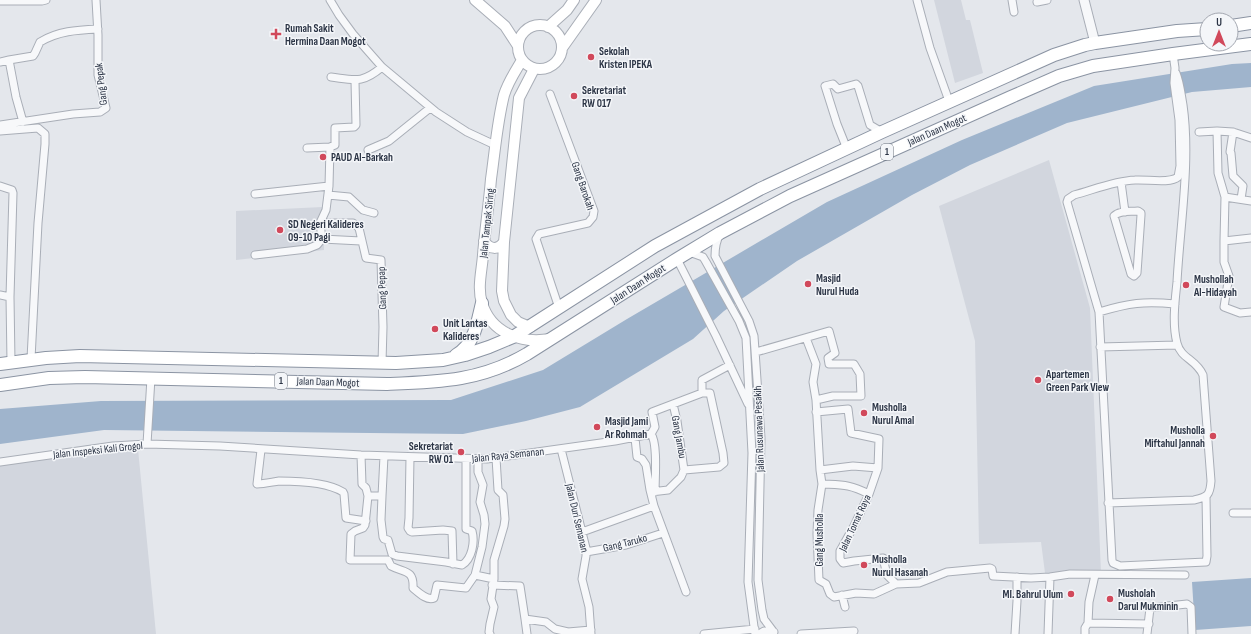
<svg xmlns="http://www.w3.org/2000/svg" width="1251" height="634" font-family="'Sofia Sans Condensed',sans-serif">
<rect width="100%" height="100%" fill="#e4e7ec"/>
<path fill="#d2d6de" d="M934,0H961L966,20H970L983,73L955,83Z
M1049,160L1090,308L1101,573H1045L1041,542L979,544L975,341L939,206Z
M323,207L324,250L236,260V211Z
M138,449L156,634H0V465Z"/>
<path fill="#9fb4cc" d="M1251,63V87L1192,92L1067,123L970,165L912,195L797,261L724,311L693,339L580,407L526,421L463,434L104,430L0,444V409L101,401L451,400L543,370L627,319L827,202L962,140L1094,86L1232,64Z
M1251,578V626L1195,630L1192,582Z"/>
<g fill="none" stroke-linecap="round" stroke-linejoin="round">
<defs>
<path id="minor" d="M330,0L339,15L353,34L382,67L436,112L467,132L495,145
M917,0L930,48L949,101
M1012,0L1014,12
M0,1H42L46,0
M1037,2L1047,0
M1173,54L1175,68L1174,83L1179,120L1180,166L1178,177C1170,184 1146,179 1135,180C1114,181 1093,190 1074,195L1068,199L1067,202L1099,312L1112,560L1113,563L1120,566L1206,562L1207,556L1206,497
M9,60L33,56L35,53L40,42C58,31 77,30 98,29
M0,62L9,60L16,97L23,122
M331,77C355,80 362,84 382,67
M355,81L356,125L354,127L335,128V145L330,147L329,186L326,210L320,223L322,239L361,241
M550,94L594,211L593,217L588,223L539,234L536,239L559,308
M0,125L73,114L100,112L106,108L98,75V35L96,0
M0,131L38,128L45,134V144L38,223L31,359
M1199,132L1217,131
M1233,132L1230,152L1231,153L1233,176L1243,186L1241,199
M1251,138L1233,132L1217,131L1218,173L1225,197L1251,201
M307,148L330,147
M847,149L837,124L825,86L833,84L838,89L856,84L858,86L870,125L882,132
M368,150L389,141L430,108
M1121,182L1125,212
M0,186L12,190L13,193L10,297
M255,194L329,186
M328,195L349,197L363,210L374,213
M1138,211L1141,213V215L1137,273L1134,276L1131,274L1114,216C1120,210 1130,212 1138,211Z
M320,223H353L359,228L366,258L381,260L383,327L382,363
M720,234C716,241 715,248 715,256L749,321L754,336L761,438L758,580L762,610L764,619L773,631
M1251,238L1224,241V262L1229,276L1224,307L1240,313L1251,312
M1224,241L1225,197
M689,252L703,257L706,262L739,321L746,338L752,453L748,582L755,634
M255,255L307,249L317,245L322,239
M677,259L716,336L748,404
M0,295L10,297L11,362
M1099,312C1129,303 1144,301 1175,304
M806,338L816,364L813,382L816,400L820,470L822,484
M1100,347L1177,345
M756,352L829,331L835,353L828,358L829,364H854L860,374L861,396H833L816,400
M816,412L848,409L851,433L879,439L878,468L869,494L854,526L840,551V559L843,563L854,561L883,558L887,575L896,584L919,583L947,572L990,568L992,569L993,576L1031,578L1050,577L1070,574L1185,575
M651,434C658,443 655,479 655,492
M635,438L637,457L642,459L646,465L650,490L654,506L686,592
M147,444L151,378
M561,449L586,548V556L582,579L589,607L591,634
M261,450L257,484C264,484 272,482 279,481C298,481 327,482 343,492L344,494L346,518L366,521
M361,455L362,484L366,488L368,496H382L381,520L383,537L384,539L388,540L392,554L397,556L446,562L462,565C472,559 475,542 472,531L466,529V459
M410,457L409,518L408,528L410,531L412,532L443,530L452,531L453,564
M0,462L113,446L147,444L220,446L361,455L487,459L615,441L651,434L655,427L652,412L702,393V380L730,365
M684,470L719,467L724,463L723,453L710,393H702
M820,470L853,466L878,468
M651,492L668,490L681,477L684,470L677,421L673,404
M869,494C849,484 843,485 822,484L818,510L817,534L819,580L826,584L830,594L834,597L856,593L874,594L896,584
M368,496L365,525L363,528L355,531L351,534L350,560H388L391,566C404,573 414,569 413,588C419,593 427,601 434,598L437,585L466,588L475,575L482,547L485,524L484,515L480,502L483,485L478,472V459
M382,496L384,456
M1108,503L1194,500C1208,497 1210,495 1211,481L1203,375C1196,359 1181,359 1177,343C1172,324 1175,301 1177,282C1180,225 1191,161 1183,105C1181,94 1180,83 1176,73
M1233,513H1251
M582,532L654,506
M586,552L626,545L663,533
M475,575L494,579
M492,585L520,586L525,619L546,622L555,629L568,632L591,630
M842,595L845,607
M525,619L527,634
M1088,623L1149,624
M490,634L489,632L490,624L494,607L491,599L494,579V560L504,526L505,519L503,495L498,490L496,458
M704,634L755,629
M759,634L764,631L774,632
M801,634L854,631
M1015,634L1017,601V577
M1048,634L1050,577
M1085,634V628L1088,623L1089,602L1095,575
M1147,634L1150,608L1187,604L1191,607L1192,634"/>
<path id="tertiary" d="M1084,0L1095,43"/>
<path id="secondary" d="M475,0L505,26L518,46
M518 47a22 22 0 1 1 44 0a22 22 0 1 1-44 0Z
M548,27L567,10L574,0
M562,48L596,0
M522,60C515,72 508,82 504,95C497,123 495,151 491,179C489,204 485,230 483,255C482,270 477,288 482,303C491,333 521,344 550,339
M484,241C490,250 498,250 504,242
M530,327L518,322L511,315L504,301L502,291L504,242L519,98L534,69"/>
<path id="trunk" d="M1231,26L1251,23
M456,355C475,344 477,323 482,303
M0,364L46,358L80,356L396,363L443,360L465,355L489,347L513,337L655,246L760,189L882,132L1054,55L1085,45L1095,43L1177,31L1207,29
M0,385L49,378L85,377L387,384C440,382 481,381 527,354L677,259L720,233L790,196L1011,97L1059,76L1093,66L1173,54L1251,44"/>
</defs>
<use href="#minor" stroke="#a9aeb7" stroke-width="9"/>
<use href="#tertiary" stroke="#a9aeb7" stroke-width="11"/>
<use href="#secondary" stroke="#a9aeb7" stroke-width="12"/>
<use href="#trunk" stroke="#8b94a3" stroke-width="14"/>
<use href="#minor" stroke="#f7f8fa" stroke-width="7"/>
<use href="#tertiary" stroke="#f7f8fa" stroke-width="9"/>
<use href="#secondary" stroke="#fff" stroke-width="10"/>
<use href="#trunk" stroke="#fff" stroke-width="12"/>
</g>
<g fill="#d1495b" stroke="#f4f6f9" stroke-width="1.5">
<path d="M274 28h4v4h4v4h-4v4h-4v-4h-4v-4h4z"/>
<circle cx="591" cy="57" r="4"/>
<circle cx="574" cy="96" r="4"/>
<circle cx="323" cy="157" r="4"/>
<circle cx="280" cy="230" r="4"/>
<circle cx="808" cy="284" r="4"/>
<circle cx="1186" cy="285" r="4"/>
<circle cx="435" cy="329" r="4"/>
<circle cx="1038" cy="380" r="4"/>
<circle cx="864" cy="413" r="4"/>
<circle cx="597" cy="427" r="4"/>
<circle cx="1213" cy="436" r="4"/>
<circle cx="461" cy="452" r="4"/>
<circle cx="864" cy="565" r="4"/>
<circle cx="1071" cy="594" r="4"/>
<circle cx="1110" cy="599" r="4"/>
</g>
<g text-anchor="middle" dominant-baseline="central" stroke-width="3" stroke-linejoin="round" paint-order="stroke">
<g fill="#f4f6f9" stroke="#676e7b" stroke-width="1">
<rect x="881" y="144" width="12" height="16" rx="3"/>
<rect x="275" y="373" width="12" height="16" rx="3"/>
</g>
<g font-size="10" font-weight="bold" fill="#2b3445">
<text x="887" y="152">1</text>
<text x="281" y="381">1</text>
</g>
<g font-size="11" font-weight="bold" fill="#2b3445" stroke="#f4f6f9" text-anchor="start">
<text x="285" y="28">Rumah Sakit<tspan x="285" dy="13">Hermina Daan Mogot</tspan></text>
<text x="599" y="51">Sekolah<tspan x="599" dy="13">Kristen IPEKA</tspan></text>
<text x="582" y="90">Sekretariat<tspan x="582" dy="13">RW 017</tspan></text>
<text x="331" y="157">PAUD Al-Barkah</text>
<text x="288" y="224">SD Negeri Kalideres<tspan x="288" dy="13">09-10 Pagi</tspan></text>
<text x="816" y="278">Masjid<tspan x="816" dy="13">Nurul Huda</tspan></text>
<text x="1194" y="279">Mushollah<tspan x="1194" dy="13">Al-Hidayah</tspan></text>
<text x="443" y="323">Unit Lantas<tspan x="443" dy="13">Kalideres</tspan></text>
<text x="1046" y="374">Apartemen<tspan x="1046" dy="13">Green Park View</tspan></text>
<text x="872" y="407">Musholla<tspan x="872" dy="13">Nurul Amal</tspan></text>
<text x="605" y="421">Masjid Jami<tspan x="605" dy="13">Ar Rohmah</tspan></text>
<text x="1205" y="430" text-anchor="end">Musholla<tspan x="1205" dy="13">Miftahul Jannah</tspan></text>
<text x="453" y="446" text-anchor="end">Sekretariat<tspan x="453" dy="13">RW 01</tspan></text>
<text x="872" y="559">Musholla<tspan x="872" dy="13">Nurul Hasanah</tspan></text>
<text x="1118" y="593">Musholah<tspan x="1118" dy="13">Darul Mukminin</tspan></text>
<text x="1063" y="594" text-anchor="end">MI. Bahrul Ulum</text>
</g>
<g font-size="11" fill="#2b3445" stroke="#f4f6f9">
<text transform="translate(101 84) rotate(-97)">Gang Pepak</text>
<text transform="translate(937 130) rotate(-24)">Jalan Daan Mogot</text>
<text transform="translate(583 186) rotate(71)">Gang Barokah</text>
<text transform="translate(487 223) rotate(-84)">Jalan Tampak Siring</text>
<text transform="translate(638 284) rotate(-33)">Jalan Daan Mogot</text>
<text transform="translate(382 288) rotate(-92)">Gang Pepap</text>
<text transform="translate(328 382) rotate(2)">Jalan Daan Mogot</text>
<text transform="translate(759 429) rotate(-92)">Jalan Rusunawa Pesakih</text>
<text transform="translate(679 437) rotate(80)">Gang Jambu</text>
<text transform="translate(98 450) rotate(-6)">Jalan Inspeksi Kali Grogol</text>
<text transform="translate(508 455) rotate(-6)">Jalan Raya Semanan</text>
<text transform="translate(577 518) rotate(77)">Jalan Duri Semanan</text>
<text transform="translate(855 523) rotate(-65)">Jalan Tomat Raya</text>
<text transform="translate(819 540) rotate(-90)">Gang Musholla</text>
<text transform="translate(625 543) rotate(-14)">Gang Taruko</text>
</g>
</g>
<g transform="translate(1219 32)"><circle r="19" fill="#f4f6f9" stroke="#a4a8b1"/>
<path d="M0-3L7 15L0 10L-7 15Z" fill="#d1495b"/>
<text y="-6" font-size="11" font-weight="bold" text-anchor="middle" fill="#2b3445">U</text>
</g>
</svg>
